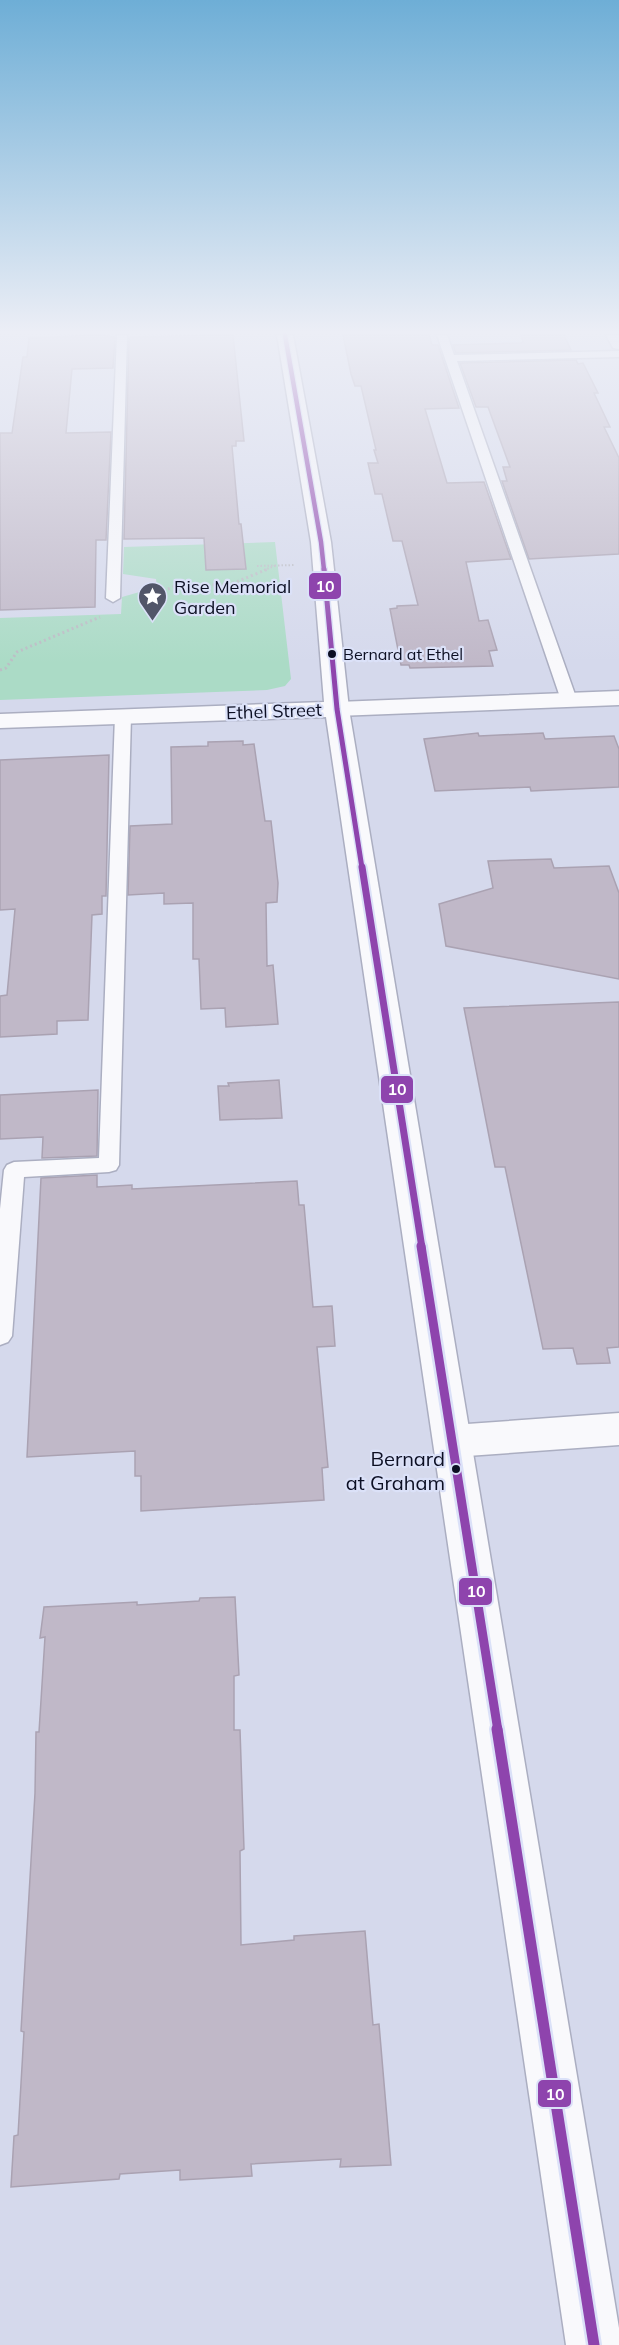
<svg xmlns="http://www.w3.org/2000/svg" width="619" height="2345" font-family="Mulish,sans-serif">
<rect width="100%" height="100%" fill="#d5d9ec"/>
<path fill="#abdbc6" d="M275,542L291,679L285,686L267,690L0,700V618L121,614L122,597L157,587L156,579L123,574L124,547Z"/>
<path fill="#c0b8c8" stroke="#aaa2b2" stroke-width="1.5" d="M99,335L115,337L113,368L72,369L66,433L111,432L106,540H96L95,607L0,610V433H12L23,357H27L29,338Z
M233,335L244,441H236V446H232L239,524H241L246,569L206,570L204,538L124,539L129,337Z
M343,335H429L432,345H438L459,408L425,409L447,483L484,482L511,559L466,562L479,621L488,620L497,650L489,651L493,666L410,668L409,665H401L390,609L397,608V606L418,605L402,541H393L382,494H375L368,463H378L374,450H376L361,386H355L351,374Z
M521,335H564L571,350L456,353L453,345L521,343L523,342Z
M576,360L578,364L583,363L598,393H594L610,427H604L619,458V554L529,559L502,481H507L503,467H510L488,407H476L460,363Z
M478,733L479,736L543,733L545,739L614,736L619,749V787L531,791L530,787L435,791L424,739Z
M243,741V745L254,744L265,821H271L278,883L277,902L266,903L267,966L273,965L278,1024L226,1027L225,1008L201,1009L199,959H193V903L164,904V893L128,895L130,826L172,824L171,747L208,746V742Z
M109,755L106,896H102V914L92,915L88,1020L57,1021V1034L0,1037V996L7,995L15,909L0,910V760Z
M551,859L554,868L609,866L619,893V979L446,946L439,904L493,888L488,861Z
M619,1002V1347L607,1348L610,1363L577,1364L573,1348L543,1349L505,1167H495L464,1008Z
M279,1080L282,1118L220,1120L218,1086H229L228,1083Z
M98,1090L97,1156L42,1158L43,1137L0,1139V1095Z
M97,1175V1187L132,1185V1189L297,1181L299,1205H304L313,1307L332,1306L335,1346L317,1347L328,1467L322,1468L324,1500L141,1511V1476H135V1451L27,1457L41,1178Z
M235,1597L239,1675L234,1676V1730H240L244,1849L240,1851L241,1945L294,1940V1936L365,1931L373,2025L379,2024L391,2165L340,2167L341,2159L251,2164L252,2176L180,2180V2170L120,2174L119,2179L11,2187L14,2136L18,2135L24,2032L21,2031L35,1793L36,1732H39L45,1637L40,1638L44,1607L137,1602V1605L199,1601L200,1598Z"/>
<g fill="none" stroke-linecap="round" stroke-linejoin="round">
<defs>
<path id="lane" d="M117,335H127L120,598L113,602L106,598Z
M437,335H447L454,355L619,351V357L457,361L577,700L574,703H564L561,700Z
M123,711L131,716L119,1165L116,1170L109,1172L24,1177L12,1336L8,1342L0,1345V1209L4,1170L7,1165L14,1162L99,1158L115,716Z"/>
<path id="street" d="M606,335H619V349L613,348Z
M619,691V705L337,716L329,714L325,709L329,704L337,702Z
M619,1413V1445L453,1457L439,1452L434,1441L439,1430L453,1425Z"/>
<path id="secondary" d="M277,335H293L331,542L349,709L619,2328V2345H566L326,717L0,728V714L324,702L311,542Z"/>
</defs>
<use href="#lane" stroke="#abaec1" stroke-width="3"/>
<use href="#street" stroke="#abaec1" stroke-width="3"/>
<use href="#secondary" stroke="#abaec1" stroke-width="3"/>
<path stroke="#bcbdc5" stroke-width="2" stroke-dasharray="1.5 2" stroke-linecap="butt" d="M257,566L295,565
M264,570L277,565"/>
<path stroke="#bcbdc5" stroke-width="3" stroke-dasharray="2 3" stroke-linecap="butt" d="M140,600L173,587L231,584L268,569
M0,670L6,668L17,652L100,617"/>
<use href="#lane" fill="#f9f9fc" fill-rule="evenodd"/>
<use href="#street" fill="#f9f9fc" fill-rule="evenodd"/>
<use href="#secondary" fill="#f9f9fc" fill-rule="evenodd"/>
<defs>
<path id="bus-1-far4" d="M285,335L321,542L324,570"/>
<path id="bus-1-far3" d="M324,569L337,709L362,868"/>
<path id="bus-1-far2" d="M362,867L422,1248"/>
<path id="bus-1-far1" d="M421,1246L498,1731"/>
<path id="bus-1" d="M497,1729L594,2345"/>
</defs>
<use href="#bus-1-far4" stroke="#dbe1f8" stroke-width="7"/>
<use href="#bus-1-far3" stroke="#dbe1f8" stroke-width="8"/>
<use href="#bus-1-far2" stroke="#dbe1f8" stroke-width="11"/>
<use href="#bus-1-far1" stroke="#dbe1f8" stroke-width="14"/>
<use href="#bus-1" stroke="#dbe1f8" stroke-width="16"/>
<use href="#bus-1-far4" stroke="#8e44ad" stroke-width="4.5"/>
<use href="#bus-1-far3" stroke="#8e44ad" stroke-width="5"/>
<use href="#bus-1-far2" stroke="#8e44ad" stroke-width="7"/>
<use href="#bus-1-far1" stroke="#8e44ad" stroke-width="9"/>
<use href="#bus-1" stroke="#8e44ad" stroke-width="11"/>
</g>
<linearGradient id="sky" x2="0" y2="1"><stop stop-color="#6eaed6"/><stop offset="0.5" stop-color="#eceef6"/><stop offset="1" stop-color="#eceef6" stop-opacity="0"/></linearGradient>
<rect width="619" height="664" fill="url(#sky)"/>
<defs>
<symbol id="sight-pin" viewBox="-11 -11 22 30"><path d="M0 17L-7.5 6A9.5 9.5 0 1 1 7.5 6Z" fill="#525669" stroke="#dbe1f8"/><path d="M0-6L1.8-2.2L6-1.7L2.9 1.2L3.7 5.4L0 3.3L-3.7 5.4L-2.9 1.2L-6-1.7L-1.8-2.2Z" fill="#fff"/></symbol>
</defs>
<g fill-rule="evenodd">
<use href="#sight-pin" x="136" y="580" width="33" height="45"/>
</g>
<g fill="#0c0f23" stroke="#dbe1f8" stroke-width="2">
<circle cx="332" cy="654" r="5"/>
<circle cx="456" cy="1469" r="5"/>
</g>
<g text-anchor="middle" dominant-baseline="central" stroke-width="4.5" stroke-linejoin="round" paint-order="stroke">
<g font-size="16" fill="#0c0f23" stroke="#dbe1f8" text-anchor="start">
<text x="343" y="654">Bernard at Ethel</text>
</g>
<g font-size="18" fill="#0c0f23" stroke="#dbe1f8" text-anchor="start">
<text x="174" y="586">Rise Memorial<tspan x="174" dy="21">Garden</tspan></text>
</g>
<g font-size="18" fill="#0c0f23" stroke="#dbe1f8">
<text transform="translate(274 711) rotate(-2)">Ethel Street</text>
</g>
<g font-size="20" fill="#0c0f23" stroke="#dbe1f8" text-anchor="end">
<text x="445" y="1458">Bernard<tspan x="445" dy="24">at Graham</tspan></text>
</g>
</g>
<g stroke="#dbe1f8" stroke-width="2">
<rect x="308" y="572" width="34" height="28" rx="6" fill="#8e44ad"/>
<rect x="380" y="1075" width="34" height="29" rx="6" fill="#8e44ad"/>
<rect x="458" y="1577" width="35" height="29" rx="6" fill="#8e44ad"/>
<rect x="537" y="2079" width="35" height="29" rx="6" fill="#8e44ad"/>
</g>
<g font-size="16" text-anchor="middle" font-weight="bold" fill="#fff">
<text x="325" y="592">10</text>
<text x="397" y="1095">10</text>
<text x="476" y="1597">10</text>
<text x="555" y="2100">10</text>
</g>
</svg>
